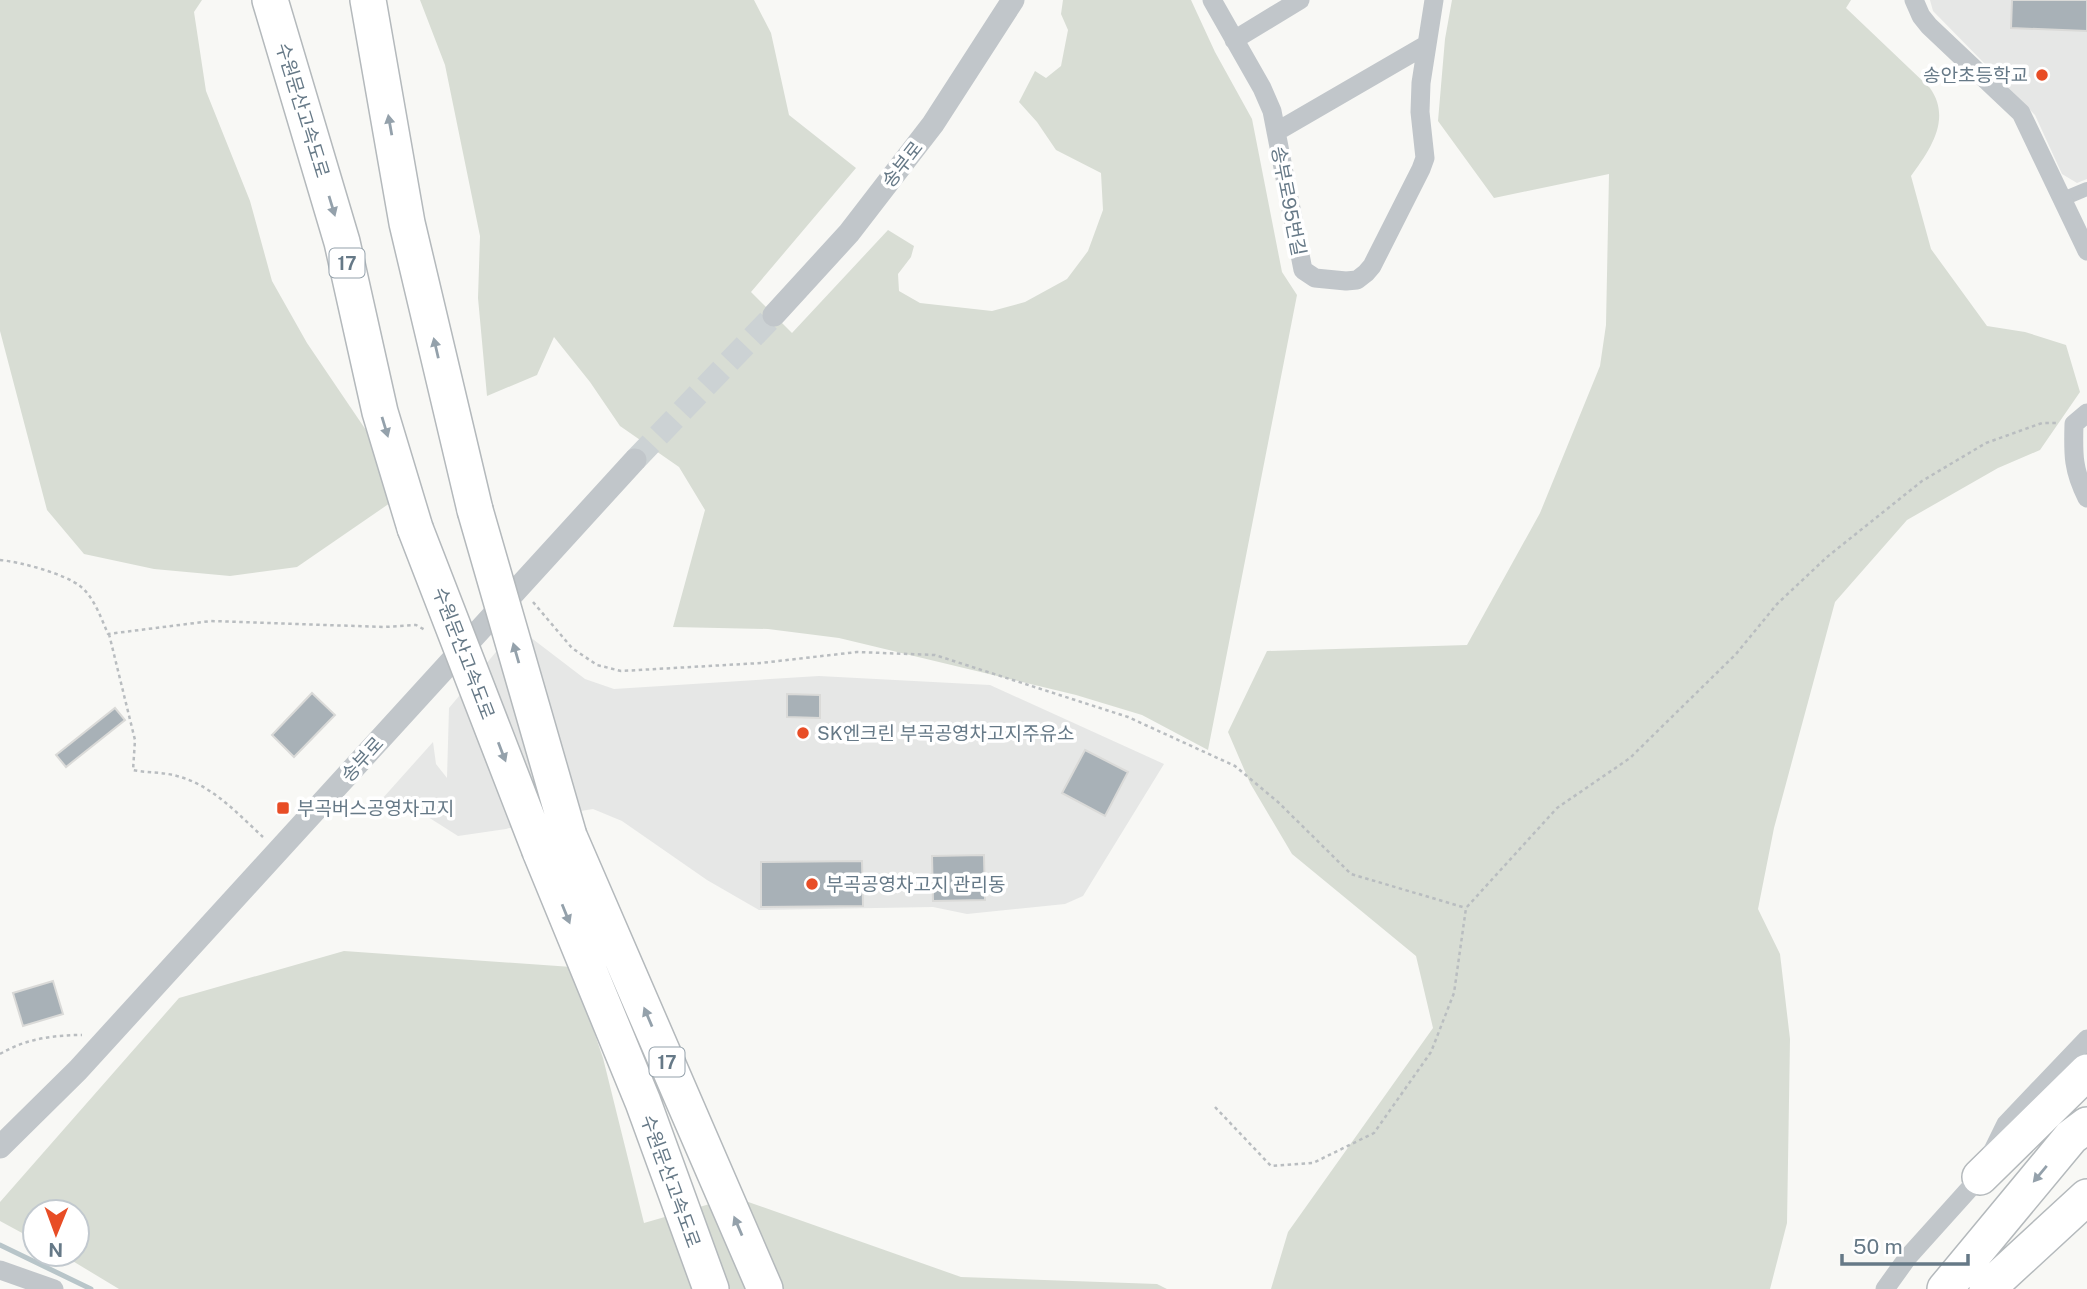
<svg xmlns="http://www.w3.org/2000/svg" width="2087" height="1289" font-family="'Public Sans','Noto Sans KR',sans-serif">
<rect width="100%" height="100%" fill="#f8f8f5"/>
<path fill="#e6e7e6" d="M1930,0H2087V179L2077,183L2062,174L2035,115L1933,11Z
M517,627L585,679L614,689L819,676L990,685L1164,764L1083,896L1065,904L967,914L933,907L759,910L707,880L622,821L593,809L551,816L506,829L458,836L417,810L382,799L433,742L436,764L447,778L449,708Z"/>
<path fill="#d8ddd4" d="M0,0H202L194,12L206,91L250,201L272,281L307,343L372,439L390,503L297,567L230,576L154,569L84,554L47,510L0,331Z
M420,0H754L771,33L789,115L856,168L751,292L792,333L888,230L914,246L911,257L898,274L899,291L920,303L992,311L1025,302L1067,279L1088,251L1103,210L1101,173L1056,150L1037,122L1019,102L1035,71L1046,78L1061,66L1068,30L1061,14L1063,0H1191L1215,52L1252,119L1282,272L1297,295L1208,750L1142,715L1076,695L839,638L768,629L673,627L705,510L679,467L620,426L590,382L554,337L537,375L487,396L478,298L480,236L445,65Z
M1452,0H1851L1846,8L1930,88C1952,119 1930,150 1911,176L1931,249L1987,326L2025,332L2066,345L2080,392L2040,450L1998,468L1907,520L1835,602L1774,828L1758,909L1780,954L1790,1039L1787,1223L1770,1289H1271L1288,1232L1433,1028L1416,956L1292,854L1250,783L1228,732L1267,651L1467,645L1540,513L1600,366L1606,325L1609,174L1494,198L1438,121L1445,39Z
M344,951L572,967L603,1058L644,1223L734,1197L961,1277L1157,1284L1167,1289H119L61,1254H77V1212H35V1240L0,1221V1202L179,998Z"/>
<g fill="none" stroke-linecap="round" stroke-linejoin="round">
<path stroke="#b8c5c9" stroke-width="5" d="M0,1245L91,1289"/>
</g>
<path fill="#a8b1b7" stroke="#dadad8" stroke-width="2" d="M2012,0H2087V31L2011,28Z
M312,693L335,715L294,757L272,735Z
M787,694L820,695V718L787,717Z
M115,708L125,720L66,767L56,755Z
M1085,750L1128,772L1105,816L1062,793Z
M984,855L985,900L933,901L932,856Z
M862,861L863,906L761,907V862Z
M53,981L63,1014L23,1026L13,993Z"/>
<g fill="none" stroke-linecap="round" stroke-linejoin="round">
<path stroke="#ccd2d4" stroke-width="23" stroke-dasharray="23 11" stroke-linecap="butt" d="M635,460L774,315"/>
<defs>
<path id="motorway" d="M270,0L342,242L380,412L415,528
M368,0L407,223L475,510
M569,836L765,1289
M540,851L643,1102L711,1289
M1980,1177L2087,1072
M1945,1289L2071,1137L2087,1125
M1987,1289L2087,1197"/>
</defs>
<use href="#motorway" stroke="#b4b9bc" stroke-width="38"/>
<path stroke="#b9bdc0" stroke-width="2.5" stroke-dasharray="3.5 3.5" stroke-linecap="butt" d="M0,560C20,562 63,573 80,586C94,597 101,618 108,634L211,621L384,627L416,625L425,630
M533,602L572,648L597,665L621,671L761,663L857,652L935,655L1128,717L1235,766L1278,802L1351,874L1466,908
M109,634L135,740L133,770C148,773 163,772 177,776C212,785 238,814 263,837
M0,1054C25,1039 53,1035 82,1035
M1215,1107L1271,1166L1313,1163L1374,1133L1431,1052L1454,993L1466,908L1557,808L1630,758L1736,654L1777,604L1827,557L1922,481L1986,443L2042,423H2056"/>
<path stroke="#c1c6ca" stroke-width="14" d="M2063,199L2087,189"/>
<path stroke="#c1c6ca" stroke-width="19" d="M1212,0L1262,88L1272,111L1303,270L1315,278L1346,281L1357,280L1366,273L1372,266L1421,169L1425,158L1420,112L1421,83L1434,0
M1914,0L1921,16L1929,26L2021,113L2087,251
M1234,40L1300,0
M1276,132L1426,45
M2087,413L2074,424C2073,455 2073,470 2087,498
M0,1270L54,1289
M1885,1289L1908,1257L1980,1177L2006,1124L2087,1039"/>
<path stroke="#c1c6ca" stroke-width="23" d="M774,315L849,233L933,124L1013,0
M0,1147L78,1070L635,460"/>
<use href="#motorway" stroke="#fff" stroke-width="35"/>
<defs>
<path id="motorway-bridge" d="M475,510L569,836
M415,528L540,851"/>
</defs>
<use href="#motorway-bridge" stroke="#b4b9bc" stroke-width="38" stroke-linecap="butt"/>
<use href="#motorway-bridge" stroke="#fff" stroke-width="35"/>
</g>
<defs><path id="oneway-solid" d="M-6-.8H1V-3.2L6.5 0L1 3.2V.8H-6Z" transform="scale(1.75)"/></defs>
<g fill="#94a1ab">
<use href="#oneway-solid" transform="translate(390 125) rotate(-100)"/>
<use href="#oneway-solid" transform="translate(332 206) rotate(73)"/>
<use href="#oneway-solid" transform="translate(436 348) rotate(-103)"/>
<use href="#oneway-solid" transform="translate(385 427) rotate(73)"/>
<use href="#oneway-solid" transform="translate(516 653) rotate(-106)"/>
<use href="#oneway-solid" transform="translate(502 752) rotate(69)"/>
<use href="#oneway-solid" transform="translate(566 914) rotate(68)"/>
<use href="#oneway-solid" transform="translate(648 1017) rotate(-113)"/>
<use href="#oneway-solid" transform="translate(2040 1174) rotate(130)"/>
<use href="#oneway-solid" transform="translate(738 1226) rotate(-113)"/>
</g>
<g fill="#e84d26" stroke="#fff" stroke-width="2.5">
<circle cx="2042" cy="75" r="7"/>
<circle cx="803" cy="733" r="7"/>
<rect x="276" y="801" width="14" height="14" rx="3.5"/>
<circle cx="812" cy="884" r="7"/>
</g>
<g text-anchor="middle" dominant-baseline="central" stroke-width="7" stroke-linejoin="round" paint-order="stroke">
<g fill="#fff" stroke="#94a1ab" stroke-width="2">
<rect x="329.5" y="248.5" width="35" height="29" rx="5"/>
<rect x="649.5" y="1047.5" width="35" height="29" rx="5"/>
</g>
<g font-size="18" font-weight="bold" fill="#667987">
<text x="347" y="263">17</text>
<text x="667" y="1062">17</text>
</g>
<g font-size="19" fill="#667987" stroke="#fff" text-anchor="start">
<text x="2028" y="75" text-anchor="end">송안초등학교</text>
<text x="817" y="733">SK엔크린 부곡공영차고지주유소</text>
<text x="297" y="808">부곡버스공영차고지</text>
<text x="826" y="884">부곡공영차고지 관리동</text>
</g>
<g font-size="19" fill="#667987" stroke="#fff">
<text transform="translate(303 110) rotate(73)">수원문산고속도로</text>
<text transform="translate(902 164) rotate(-52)">송부로</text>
<text transform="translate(1289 201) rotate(79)">송부로95번길</text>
<text transform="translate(464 653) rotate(69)">수원문산고속도로</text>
<text transform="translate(362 759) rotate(-48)">송부로</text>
<text transform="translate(671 1181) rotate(70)">수원문산고속도로</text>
</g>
</g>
<g transform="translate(56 1233) rotate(181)"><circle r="33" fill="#ffffff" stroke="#c2c9cf" stroke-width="2"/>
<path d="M0-5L12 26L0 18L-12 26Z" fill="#e84d26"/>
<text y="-10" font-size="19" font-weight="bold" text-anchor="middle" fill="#667987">N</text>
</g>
<path d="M1842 1254v10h126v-10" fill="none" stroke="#667987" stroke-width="3.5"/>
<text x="1853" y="1254" font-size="21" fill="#667987" stroke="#ffffff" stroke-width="5" paint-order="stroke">50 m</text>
</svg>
